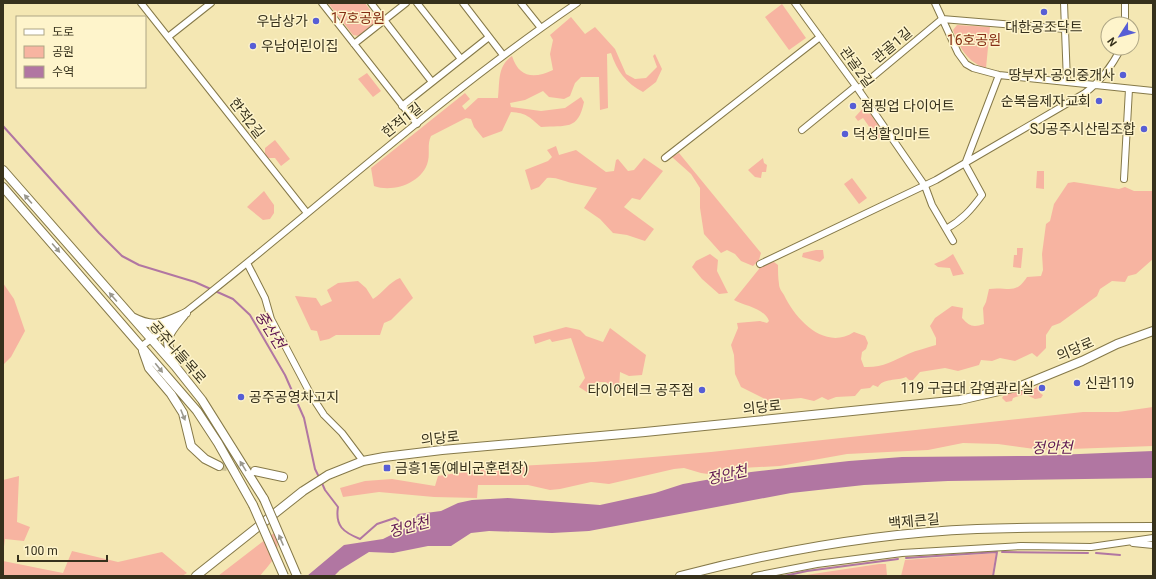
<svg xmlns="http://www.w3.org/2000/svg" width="1156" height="579" font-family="Roboto,'Noto Sans KR',sans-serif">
<rect width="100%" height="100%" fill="#f4e7b3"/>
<path fill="#f7b4a1" d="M328,3H365L376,18V23L359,36L353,35Z
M782,4L806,38L789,50L765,17Z
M571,17L585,34L595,27L615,49L626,74L635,79L646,78L657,67L653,56L655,54L662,69L656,82L643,92C626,83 617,71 611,53L607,54L608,108L600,110L599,77H581L575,83L570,96L564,99L549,97L543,91L525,100L510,103L511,107L541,111L565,108L581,97L584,102C578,131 566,125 541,127C529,117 527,113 511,112L502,131L483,138L474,127L471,119L466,118L431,136C427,144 430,153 428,161C423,183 393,193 374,186L371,168L465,93L470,99L462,106L465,110L478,98H498C500,82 497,66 512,56C519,78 534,79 553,70L550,54L553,40L550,35Z
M957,25L990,27L986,68C968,63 959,47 953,30Z
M367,73L381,91L373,97L358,79Z
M865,106L886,134L878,139L863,118L858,121L855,117Z
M275,140L290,159L281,166L275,158H268L265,155V148Z
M556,146L559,155L576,150L606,172L614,171L616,160L618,159L628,171L634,170L644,158L663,171L640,200L632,198L624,207L654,229L645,241L627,235L613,233L600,219L584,208L597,188C588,186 580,185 572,183C562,181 557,177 547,178L539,187L531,190L525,170L548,161L552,157L547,150Z
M679,153L761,253L759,260L753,266L741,261L735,254L727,250L721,253L704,234L700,208V188L691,174L672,157Z
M763,158L764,163L767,165L766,172H762L761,178L755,177L748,170Z
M1037,171H1044V189L1036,188Z
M852,178L867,198L859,204L844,184Z
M1074,182L1119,189L1125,187L1134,191H1153V259L1136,274L1128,276L1125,282L1112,281L1100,289L1097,296L1060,323L1052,326L1046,335V348L1037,357L1032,353L1015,361L1000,358L992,361L981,360L979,365L958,371L945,368L920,372L913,380H909L906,377C897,381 883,378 878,387L873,385L870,388L861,389L855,396L836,397L828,400L822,397L814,401L801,398L769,401L741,387L735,374L734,355L731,345L738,328L737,323L760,321L767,323L769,321C764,308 745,306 734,300L763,264L774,262L778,265C778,271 778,278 779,284C779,288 782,292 784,295C796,320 825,351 854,332L865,336L868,343L866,349L862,352L861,359L864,367C882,368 893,361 908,354C917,350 927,348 936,345V338L930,326L935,318L952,306L963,308L962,318C969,326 973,328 984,324L983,308L986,302L989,289C1007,286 1015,296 1027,277L1041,276L1043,270L1042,254L1046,224L1050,221L1054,204L1068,183Z
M264,191L274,205V213L270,219L263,220L247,207Z
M1017,248H1023L1021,268L1013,267L1014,255H1017Z
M816,250H823L824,258L820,262L802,257L803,253Z
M710,254L718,260L717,271L728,293L719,294L702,279L692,267L696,261Z
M953,254L964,274L953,276L950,268L938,267L934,264L944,260Z
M400,278L413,298L391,320L384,323L380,335H336L329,339L320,341L317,331L311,330L295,296L316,298L321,306L332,301L327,290L338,283L358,281L366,288L373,299C383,293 389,282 400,278Z
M3,283L14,299L25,331L11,357L3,365Z
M566,327L580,330L586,336L603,342L610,328L646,355L642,375L629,376L620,372L619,390L613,388L606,382H596L590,394L579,387L585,378L571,338L552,342L550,339L535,344L533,336Z
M1038,385L1040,393L1043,395L1041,398L1035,399L1025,394L1013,398L1012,401L1006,402L1002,398L1005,393H1012L1026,388L1034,389Z
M1153,407V446L1042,450L998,444L963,443L928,450L847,454L780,466L741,468L715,475L701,473L684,468L674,469L609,484L591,482L560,489L550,490L528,485H478L477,498L434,497L379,492L343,497L340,488L365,481L392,479L435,486L438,476L496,467L594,462L711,452L1083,412H1118Z
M19,476L17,522L30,527L24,541L5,539L3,554V480Z
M274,533C284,552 271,562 260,576H218Z
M72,551L118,562L162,552L187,573L182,576H3V561L63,573Z
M996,553L992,576H901L905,560Z
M879,564H886L887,576L806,575Z"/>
<path fill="#b176a2" d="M1153,451V478L948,481L864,485L791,493L589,531L552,533L489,531L471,533L451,546H428L393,553L369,552L340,570L334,576H307L344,545L383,539L411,525L418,514L441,511L458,503L472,500L508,498L600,505L655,493L683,484L751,472L849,461L902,457L1030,456Z"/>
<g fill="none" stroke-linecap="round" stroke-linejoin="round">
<path stroke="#b176a2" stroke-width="2" d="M3,126L99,233L122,256L139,265L195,282L233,299L250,315L285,375L304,418L315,469L319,477
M321,481L325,490L338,507C335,526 343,532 360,539L377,524L395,518L403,524L416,519
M1002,552L1088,553
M1096,553L1120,555
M906,558L997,552L993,576
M784,576L807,571L898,559"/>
<path stroke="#cec395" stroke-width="8" stroke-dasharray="8 4" stroke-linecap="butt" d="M219,466L255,471"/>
<defs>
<path id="minor" d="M141,3L307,213
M322,3L417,124
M371,3L432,82
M417,3L461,59
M463,3L503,55
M521,3L541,28
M795,3L858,89L925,186L932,205L953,241
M935,3L958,53L966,64L973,68L999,75L1153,91
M1064,3L1067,82
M1125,24V3
M168,37L211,3
M354,44L406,3
M858,89L942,19L1065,29
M402,106L489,37
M802,130L856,86
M665,158L820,37
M1124,179L1129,89
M946,229C962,220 971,210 982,195L965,164L999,75
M247,263L265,298L271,319L311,395L324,415L342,433L363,461
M760,264L936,180L1085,93C1101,81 1112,66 1121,48
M142,346C289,235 424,107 577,3
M1133,543L1153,545
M755,576L817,564L902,553L1021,546L1091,547L1153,538"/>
<path id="major" d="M3,170L175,366L202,400L264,499
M3,187L197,411L218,443L253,505
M132,317C155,329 163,323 186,313
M143,351L149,368L171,394L183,413L191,446L205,459L219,466
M174,363C164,336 166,337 184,315
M255,471L283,477
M196,576L303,491L328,475L363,461L384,457L442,450L645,432L960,400L1021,386L1082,361L1117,344L1153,331
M680,576C777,551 877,533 977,529C1035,527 1094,527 1153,527"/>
</defs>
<use href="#minor" stroke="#857949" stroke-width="8"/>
<use href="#major" stroke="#857949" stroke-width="10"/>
<use href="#minor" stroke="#fff" stroke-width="6"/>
<use href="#major" stroke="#fff" stroke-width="8"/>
<defs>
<path id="major-bridge" d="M264,499L297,576
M253,505L284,576"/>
</defs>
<use href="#major-bridge" stroke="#857949" stroke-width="10" stroke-linecap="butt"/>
<use href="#major-bridge" stroke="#fff" stroke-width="8"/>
</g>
<defs><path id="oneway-solid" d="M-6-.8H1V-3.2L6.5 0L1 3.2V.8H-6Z"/></defs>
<g fill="#9a988e">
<use href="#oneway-solid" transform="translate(28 199) rotate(-131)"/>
<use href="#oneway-solid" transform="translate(56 248) rotate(49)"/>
<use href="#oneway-solid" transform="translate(113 297) rotate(-131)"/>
<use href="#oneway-solid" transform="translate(159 368) rotate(51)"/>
<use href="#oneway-solid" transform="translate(183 415) rotate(68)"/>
<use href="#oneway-solid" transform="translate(243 466) rotate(-122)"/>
<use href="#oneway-solid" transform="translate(281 540) rotate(-113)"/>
</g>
<g fill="#575ed5" stroke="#fef4cb" stroke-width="1.5">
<circle cx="1044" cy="12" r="4"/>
<circle cx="316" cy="21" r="4"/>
<circle cx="253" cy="46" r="4"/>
<circle cx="1123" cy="75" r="4"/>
<circle cx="1099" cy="101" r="4"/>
<circle cx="853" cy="106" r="4"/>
<circle cx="1144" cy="129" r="4"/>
<circle cx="845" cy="134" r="4"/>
<circle cx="1077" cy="383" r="4"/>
<circle cx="1042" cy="388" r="4"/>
<circle cx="702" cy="390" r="4"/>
<circle cx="241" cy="397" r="4"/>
<rect x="383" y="464" width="8" height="8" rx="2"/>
</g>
<g text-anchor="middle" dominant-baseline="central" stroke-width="3" stroke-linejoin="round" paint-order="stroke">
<g font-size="14" fill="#852e15" stroke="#fef4cb">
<text x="358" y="18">17호공원</text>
<text x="974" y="40">16호공원</text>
</g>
<g font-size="14" fill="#36311c" stroke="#fef4cb" text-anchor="end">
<text x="308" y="21">우남상가</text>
<text x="1044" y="27" text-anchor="middle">대한공조닥트</text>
<text x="261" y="46" text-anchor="start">우남어린이집</text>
<text x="1115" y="75">땅부자 공인중개사</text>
<text x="1091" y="101">순복음제자교회</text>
<text x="861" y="106" text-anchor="start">점핑업 다이어트</text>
<text x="1136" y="129">SJ공주시산림조합</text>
<text x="853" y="134" text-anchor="start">덕성할인마트</text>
<text x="1085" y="383" text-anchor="start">신관119</text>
<text x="1034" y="388">119 구급대 감염관리실</text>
<text x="694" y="390">타이어테크 공주점</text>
<text x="249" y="397" text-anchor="start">공주공영차고지</text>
<text x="395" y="468" text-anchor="start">금흥1동(예비군훈련장)</text>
</g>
<g font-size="14" fill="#36311c" stroke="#fef4cb">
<text transform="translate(892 45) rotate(-40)">관골1길</text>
<text transform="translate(857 67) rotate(54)">관골2길</text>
<text transform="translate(247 118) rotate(52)">한적2길</text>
<text transform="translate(402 120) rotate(-38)">한적1길</text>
<text transform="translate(1075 349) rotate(-23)">의당로</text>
<text transform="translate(178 352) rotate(49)">공주나들목로</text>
<text transform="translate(762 407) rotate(-6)">의당로</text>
<text transform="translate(440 438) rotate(-6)">의당로</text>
<text transform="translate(914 521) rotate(-5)">백제큰길</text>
</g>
<g font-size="15" font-style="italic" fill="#5f1752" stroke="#fef4cb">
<text transform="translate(270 330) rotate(58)">중산천</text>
<text transform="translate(1052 448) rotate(-1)">정안천</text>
<text transform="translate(727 475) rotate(-13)">정안천</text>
<text transform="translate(409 527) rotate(-15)">정안천</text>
</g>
</g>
<rect width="1156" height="579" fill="none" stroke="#36311c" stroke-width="8"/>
<rect x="16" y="16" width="130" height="72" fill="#fef4cb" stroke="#aea685"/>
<rect x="24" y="29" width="20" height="6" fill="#ffffff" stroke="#aea685"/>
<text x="52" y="36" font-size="12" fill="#36311c">도로</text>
<rect x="24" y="46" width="20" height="12" fill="#f7b4a1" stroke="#aea685"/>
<text x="52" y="56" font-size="12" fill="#36311c">공원</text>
<rect x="24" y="66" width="20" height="12" fill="#b176a2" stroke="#aea685"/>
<text x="52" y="76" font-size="12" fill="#36311c">수역</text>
<g transform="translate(1120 36) rotate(234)"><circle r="19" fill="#fef4cb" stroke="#aea685"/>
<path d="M0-3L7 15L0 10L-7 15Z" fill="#575ed5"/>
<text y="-6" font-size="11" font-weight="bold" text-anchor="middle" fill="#36311c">N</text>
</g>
<path d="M18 555v6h89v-6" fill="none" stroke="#36311c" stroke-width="2"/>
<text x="24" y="555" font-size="12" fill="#36311c" stroke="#fef4cb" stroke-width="3" paint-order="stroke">100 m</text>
</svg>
